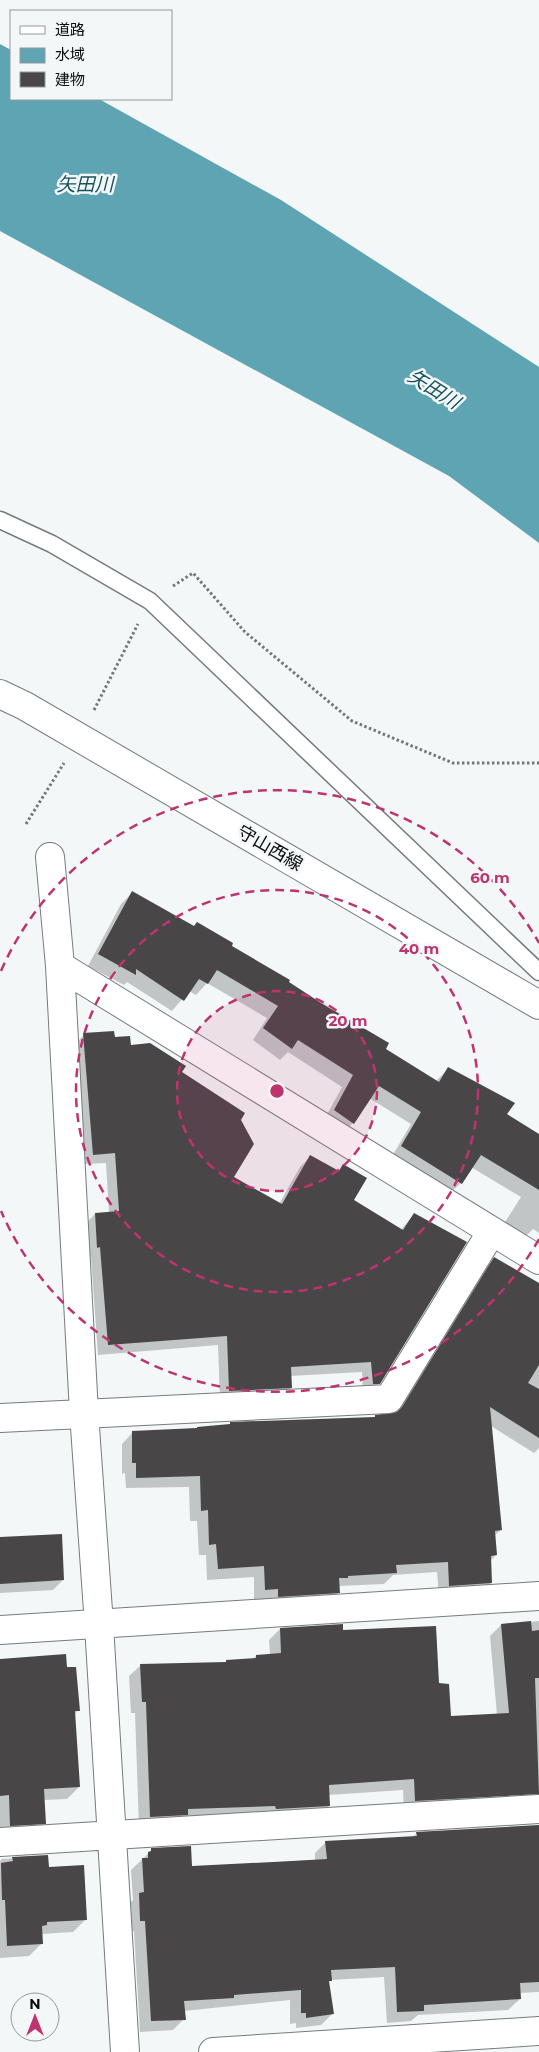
<svg xmlns="http://www.w3.org/2000/svg" width="539" height="2052" font-family="Montserrat,'Noto Sans JP',sans-serif">
<rect width="100%" height="100%" fill="#f3f7f8"/>
<path fill="#5ea4b3" d="M0,44L11,50V99H99L281,200L539,367V543L449,476L0,231Z"/>
<path fill="#0003" d="M132,893L230,946L287,982L384,1049L436,1081L448,1069L505,1115L539,1136V1233L533,1229L522,1240L502,1227L521,1197L471,1167L461,1183L449,1194L391,1158L411,1124L369,1098L353,1123L341,1134L323,1122L342,1087L288,1052L280,1060L253,1040L267,1018L207,983L196,995L189,991L172,1011L127,982L124,985L88,966L121,904Z
M84,1035L114,1039L180,1072L239,1120L232,1177L279,1204L300,1167L310,1157L337,1172L343,1166L352,1201L401,1230L414,1214L379,1383L369,1393L363,1394L362,1372L290,1376L291,1388L281,1398L220,1401L218,1345L98,1355L91,1257H88L85,1224L95,1214L109,1213L106,1163L83,1164L74,1045Z
M495,1259L539,1285V1448L534,1453L491,1426L501,1530L494,1536L496,1555L490,1561L491,1583L480,1594L439,1597L437,1572L393,1575L384,1584L339,1586V1592L328,1604L254,1601V1577L207,1580L206,1555H199L197,1521H190L189,1487L126,1488L125,1473L122,1474V1444L133,1432L374,1419L395,1414L483,1270Z
M0,1537L63,1580L53,1590L0,1593Z
M539,1621V1810L404,1812L403,1790L328,1795L329,1806L318,1817L139,1828L135,1713H131L129,1676L141,1665L225,1663L227,1661L253,1659L256,1656L270,1655L269,1640L280,1629L342,1631L437,1684L450,1717L497,1715L490,1636L501,1625Z
M0,1660L65,1669L78,1710L74,1715L79,1787L67,1799L43,1800L45,1823L33,1835L0,1837Z
M539,1826V1992L519,1993L520,1999L508,2010L418,2015L411,2021L387,2023L384,1977L331,1980L328,1983L332,2014L321,2025L296,2028V2023L290,2024V2000L184,2011V2019L173,2030L140,2032L134,1931L129,1932L128,1905L133,1900L131,1870L152,1850L191,1867L315,1860V1853L326,1842L413,1837L417,1833Z
M47,1856L48,1868L86,1919L73,1932L41,1934L42,1943L29,1956L0,1958V1861L2,1859Z"/>
<path fill="#494647" d="M132,891L194,926L197,922L233,943L232,946L290,980L289,982L321,1003L389,1043L386,1049L439,1082L448,1067L515,1103L507,1114L539,1134V1190L481,1155L462,1184L401,1146L421,1112L379,1086L354,1124L334,1110L353,1075L298,1040L292,1049L263,1028L278,1006L217,970L208,984L199,979L184,1001L136,969V975L98,954Z
M114,1031L115,1037L130,1036L131,1045L150,1043L186,1066L182,1072L245,1113L241,1120L254,1144L234,1177L282,1204L310,1155L339,1171L343,1164L367,1178L354,1200L403,1230L414,1213L467,1242L380,1384H373L371,1362L291,1367L292,1388L229,1391L227,1336L108,1345L100,1247L97,1248L95,1213L119,1211L115,1153L93,1155L83,1033Z
M494,1257L539,1283V1365L528,1383L539,1389V1438L490,1407L502,1530L495,1531L497,1555L491,1556L492,1583L449,1586L448,1562L396,1565L397,1573L348,1576V1578H339L340,1593L278,1597V1589L265,1590L264,1566L218,1569L216,1544L209,1545L208,1510L201,1511L200,1476L136,1478V1463H132V1431L197,1428V1427L230,1424V1422L375,1417V1415L397,1412L402,1407Z
M62,1534L64,1580L0,1584V1537Z
M531,1621L532,1631L539,1630V1678H535L539,1794L415,1801L414,1779L329,1785L330,1806L276,1809L275,1806L188,1809V1815L150,1817L146,1702H142L140,1664L226,1662V1660L256,1658V1655L281,1653L280,1628L343,1624V1630L436,1626L439,1683L449,1684L451,1716L509,1713L501,1624Z
M66,1654L67,1667H76L80,1711H75L80,1787L44,1789L46,1824L10,1826L9,1795L0,1796V1659Z
M539,1825V1982L520,1983L521,1999L424,2005V2011L397,2012L395,1967L331,1970L332,1981H329L334,2014L306,2018V2013H301V1990L234,1995V1998L184,2001L186,2020L151,2021L145,1921H140L139,1893L144,1892L142,1858H148V1852L151,1851V1848L191,1846L192,1866L292,1861L327,1859L325,1841L417,1836L416,1832Z
M48,1855L49,1867L84,1865L87,1920L47,1922V1925L42,1926L43,1944L7,1946L5,1900H2L1,1863L13,1861L12,1857Z"/>
<g fill="none" stroke-linecap="round" stroke-linejoin="round">
<defs>
<path id="lane" d="M0,520L52,544L150,601L539,972"/>
<path id="street" d="M50,857L60,966L84,1413L99,1625L125,2052
M60,966L539,1260
M0,1418L389,1399L492,1231
M0,1630L539,1596
M0,1842L539,1809
M213,2052L539,2031"/>
<path id="secondary" d="M0,694L25,706L539,1005"/>
</defs>
<use href="#lane" stroke="#777b7c" stroke-width="19"/>
<use href="#street" stroke="#777b7c" stroke-width="30"/>
<use href="#secondary" stroke="#777b7c" stroke-width="30"/>
<path stroke="#747777" stroke-width="3" stroke-dasharray="2.5 2.5" stroke-linecap="butt" d="M173,586L193,573L245,632L352,721L453,763H539
M94,710L138,624
M26,824L64,763"/>
<use href="#lane" stroke="#fff" stroke-width="16"/>
<use href="#street" stroke="#fff" stroke-width="28"/>
<use href="#secondary" stroke="#fff" stroke-width="28"/>
</g>
<circle cx="277" cy="1091" r="100" fill="#be346f" fill-opacity=".12"/>
<g fill="none" stroke="#be346f" stroke-width="2.5" stroke-dasharray="9 6">
<circle cx="277" cy="1091" r="100"/>
<circle cx="277" cy="1091" r="201"/>
<path d="M539 1239A301 301 0 0 1 1 1211M1 971A301 301 0 0 1 539 943"/>
</g>
<g text-anchor="middle" dominant-baseline="central" stroke-width="5" stroke-linejoin="round" paint-order="stroke">
<g font-size="18" fill="#0b0d0d" stroke="#f3f7f8">
<text transform="translate(270 848) rotate(30)">守山西線</text>
</g>
<g font-size="19" font-style="italic" fill="#17535f" stroke="#f3f7f8">
<text x="85" y="184">矢田川</text>
<text transform="translate(434 389) rotate(32)">矢田川</text>
</g>
</g>
<circle cx="277" cy="1091" r="8" fill="#be346f" stroke="#f3f7f8" stroke-width="2.5"/>
<g font-size="15" text-anchor="middle" font-weight="bold" fill="#be346f" stroke="#f3f7f8" stroke-width="5" stroke-linejoin="round" paint-order="stroke">
<text x="490" y="883">60 m</text>
<text x="419" y="954">40 m</text>
<text x="348" y="1026">20 m</text>
</g>
<rect x="10" y="10" width="162" height="90" fill="#f3f7f8" stroke="#96999a"/>
<rect x="20" y="26" width="25" height="8" fill="#ffffff" stroke="#96999a"/>
<text x="55" y="35" font-size="15" fill="#0b0d0d">道路</text>
<rect x="20" y="48" width="25" height="15" fill="#5ea4b3" stroke="#96999a"/>
<text x="55" y="60" font-size="15" fill="#0b0d0d">水域</text>
<rect x="20" y="72" width="25" height="15" fill="#494647" stroke="#96999a"/>
<text x="55" y="85" font-size="15" fill="#0b0d0d">建物</text>
<g transform="translate(35 2017)"><circle r="24" fill="#f3f7f8" stroke="#96999a"/>
<path d="M0-4L9 19L0 12L-9 19Z" fill="#be346f"/>
<text y="-8" font-size="14" font-weight="bold" text-anchor="middle" fill="#0b0d0d">N</text>
</g>
</svg>
